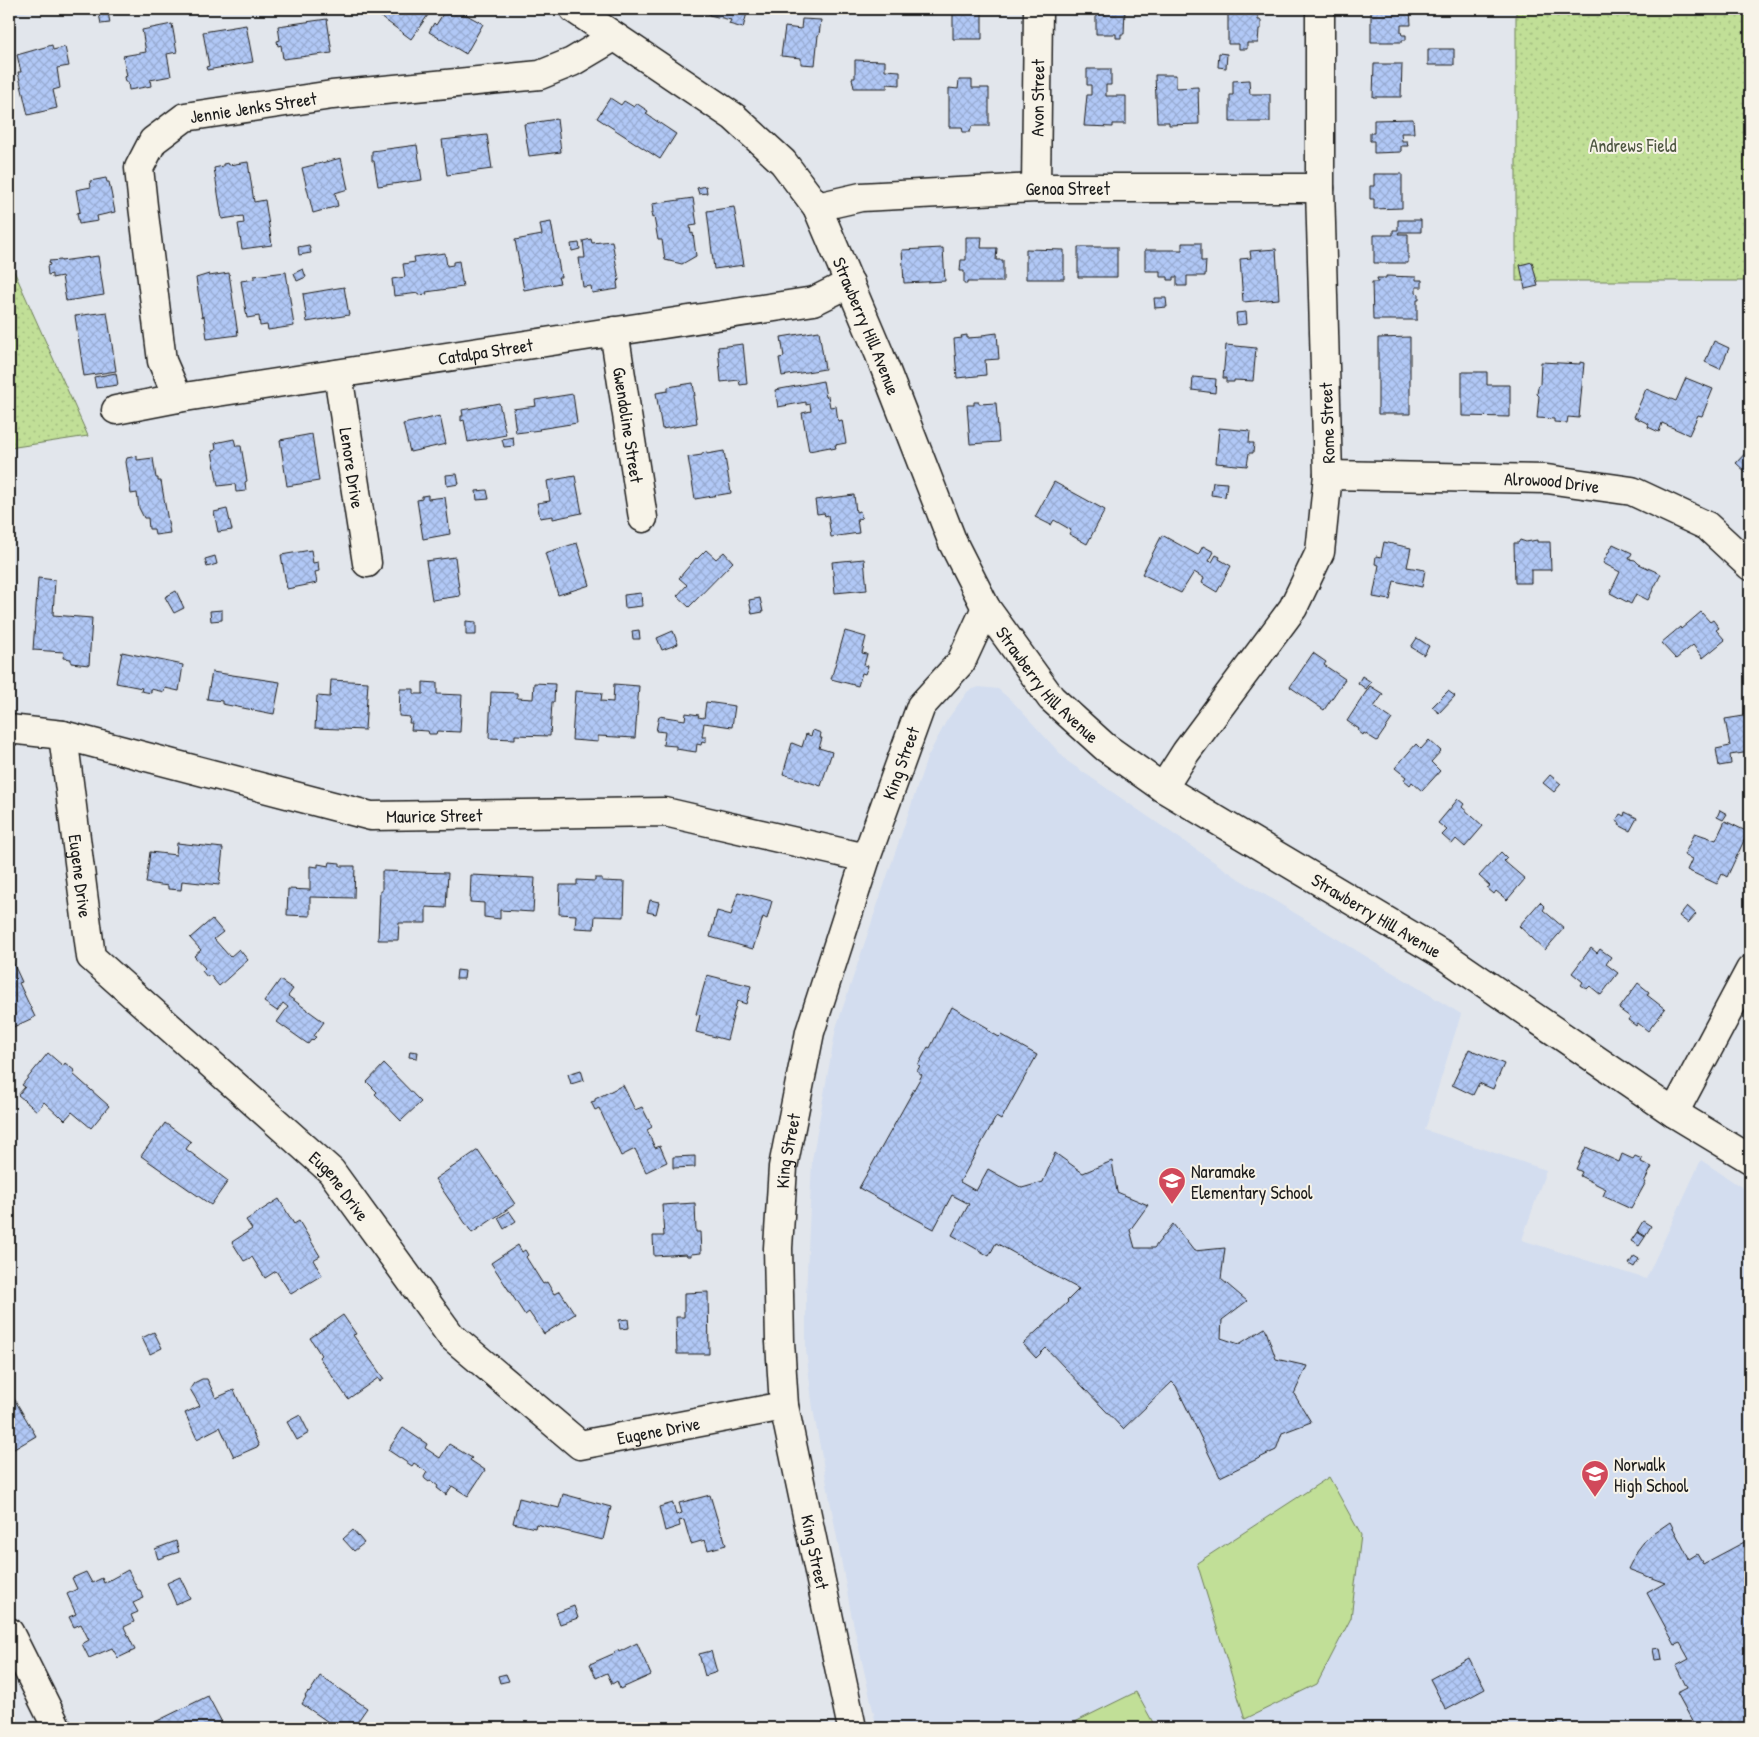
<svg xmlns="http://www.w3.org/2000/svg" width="1759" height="1737" font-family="'Patrick Hand',sans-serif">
<defs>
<pattern id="park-dots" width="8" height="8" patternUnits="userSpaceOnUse" patternTransform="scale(1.25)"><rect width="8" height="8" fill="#c1df97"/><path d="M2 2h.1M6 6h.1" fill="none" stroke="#a5bf82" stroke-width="1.8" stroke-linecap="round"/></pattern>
<pattern id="building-cross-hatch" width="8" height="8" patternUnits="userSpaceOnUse" patternTransform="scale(1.25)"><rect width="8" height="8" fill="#b1c8f6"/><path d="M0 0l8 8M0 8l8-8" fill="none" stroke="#98abd2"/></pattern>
</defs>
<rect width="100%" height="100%" fill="#e2e6ec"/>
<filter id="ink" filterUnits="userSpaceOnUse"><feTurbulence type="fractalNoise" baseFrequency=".02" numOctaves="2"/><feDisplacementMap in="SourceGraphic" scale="10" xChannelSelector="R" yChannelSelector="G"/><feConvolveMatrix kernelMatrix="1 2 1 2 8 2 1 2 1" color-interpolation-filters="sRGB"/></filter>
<g filter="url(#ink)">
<path fill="#d3ddef" d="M9,9H46L9,15Z
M979,687L998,689L1013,702L1067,761L1239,879L1461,1014L1425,1130L1546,1170L1522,1240L1646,1279L1701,1160L1750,1193V1728H877L851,1613L813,1409L806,1350V1296L812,1160L836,1028L927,758L947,720L968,691Z"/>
<path fill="url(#park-dots)" stroke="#6e7e5a" d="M1516,9H1750V285L1744,281H1516Z
M9,260L88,436L9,448Z"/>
<path fill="#c1df97" stroke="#6e7e5a" d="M1329,1477L1361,1535L1351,1618L1317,1684L1245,1719L1197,1563Z
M1136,1692L1156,1728H1079L1075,1722Z"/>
<path fill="url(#building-cross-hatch)" stroke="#1c1c1c" d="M180,9H188L189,11L181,13Z
M387,9H427L424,13L428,15L411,39L381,17Z
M446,9H456L483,24L466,54L429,32L434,23L436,25Z
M710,9H748L743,28L729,24L731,20L709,15Z
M953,9H982V39H953Z
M1096,9H1125L1124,34H1121V38H1116V34H1096Z
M1228,9H1258V20H1261V29H1259L1258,43H1247V49H1239V44H1228Z
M1371,9L1410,10L1411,25H1401V32L1402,35H1406V40H1402V42H1371Z
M108,12L110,23L101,24L99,14Z
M327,19L332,53L283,59L281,45L278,46L277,41L280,40L278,26Z
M802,19L821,20L819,35H818L815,65L801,64V58L781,56L785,27L801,29Z
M172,24L177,52L167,54L171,76L150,80L151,86L129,90L128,82H125L124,77L127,76L123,56L146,52L142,30Z
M246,25L253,62L207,70L206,67L209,66L203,32Z
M52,45L53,50L65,47L69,66L57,68L60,88L53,90L57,108L28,115L18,72H21L17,55Z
M1428,49H1454V65H1428Z
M1219,53L1227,54L1226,68L1218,67Z
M855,60L885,61V70L900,71V85L887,84V88H854L852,78H855Z
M1374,64H1402L1401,97H1373Z
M1087,69H1111V85H1106V96H1126V124H1113V127L1084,126L1087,95H1091V85H1087Z
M1155,75H1176V88L1198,87L1199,124L1169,125V122H1157Z
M959,80H972V88H989V126H972L970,132H963L962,127H949V88L958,89Z
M1249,80L1250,94H1270V122H1230V95H1233V81Z
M610,98L621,105L624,101L634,107L636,103L648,111L646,114L676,134L660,159L597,118Z
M557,119L561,152L529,156L524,124Z
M1413,119L1414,133H1401L1402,141H1407L1408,146H1401V152L1374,153V141H1370V133H1374V120Z
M487,135L492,169L447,175L442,140Z
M417,145L422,180L378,186L374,161H372V151Z
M341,158L348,189L335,193L338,206L313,213L302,168Z
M248,162L254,202L265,200L272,245L242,249L238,224L244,223L243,216L222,219L214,168L223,166V164L228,163L229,165Z
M1374,174H1402V208L1374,209V199H1370V186H1374Z
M106,178L107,182H109L115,212L97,216L98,221L79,224L77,213L80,212L76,190L91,187L90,181Z
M706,186L707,193L699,194L697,188Z
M693,198L697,225L690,226L691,234L693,233L696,256L682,264L665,260L662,240H658L654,217L652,218L651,213H653L652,204Z
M734,207L744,265L714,269L707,211Z
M1398,220H1421V232H1399L1398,234H1408V263H1374V235H1393V230H1398Z
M551,222L561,277H558L560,283L524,290L515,240L542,235L540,224Z
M966,237H982L981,248H997L996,260H1003V282H967V284H964V271H960L961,260H966Z
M591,239L592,243L612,241L619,280L617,282L618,289L592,293L591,286L583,287L579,258H585L583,241Z
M579,243L580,249L572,251L571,244Z
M1182,243H1201V261H1206L1205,276H1187V286H1177V277H1173V280H1168V277H1160V271H1145V250H1182Z
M309,245L311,253L299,255L298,247Z
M1078,247H1117V277H1078Z
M943,248L945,281L904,283L902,250Z
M1026,249L1064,250V279H1026Z
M1276,249L1279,299L1243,302L1240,259L1251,258L1250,251Z
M445,253L447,266L453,265V262L459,261L463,287L426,292L427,294L419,295V293L394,296L392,279L405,277L403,264L415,262L414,257Z
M98,256L104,295L66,301L62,276L52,278V274L48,275L47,266L50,265L49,261L61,260V261Z
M1532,262L1538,286L1525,289L1520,265Z
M303,269L306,277L297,281L294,273Z
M286,272L294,326L268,330L267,325L260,326L259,316L247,318L241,281L254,279V276Z
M229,273L238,335L207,339L204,316L202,317L196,278L209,274V276Z
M1386,276L1416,277V280H1422V287H1416V293L1419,294V300H1417V320H1373L1372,282H1378L1377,278H1386Z
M344,287L349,315L307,322L303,294Z
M1154,298H1166L1167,307L1155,308Z
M107,312L116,371L84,376L75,316Z
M1246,312L1247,324L1237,325L1236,313Z
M819,331L825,369L782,376L779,358L784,357L781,337Z
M997,333L999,359L985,360L986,375L957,378L954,339L962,338L961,336L967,335V338L982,337V335Z
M1410,337V414H1378V338Z
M1714,341L1729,348L1720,369L1705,362Z
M743,344L747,384L740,385L739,380L721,382L718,347Z
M1226,345L1256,348L1253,381L1234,380V382H1226V378H1223Z
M1541,362L1580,364V362L1584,363L1579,418L1568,417L1567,423L1554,422V419L1537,418L1539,396L1537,394L1538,387L1540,384Z
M1462,372H1487V385H1510V417L1462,416Z
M116,373L118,385L96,388L94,377Z
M1193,377L1216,379L1215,393L1192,390Z
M1686,378L1713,389L1702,416L1698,415L1689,435L1662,423L1659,432L1648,427L1649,424L1634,417L1646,389L1676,401Z
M823,381L826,397L828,396L830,407L836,406L838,421L842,420L846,443L835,445L836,448L831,449L830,447L809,451L802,413L811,411L810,404L806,405V402L778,407L775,390Z
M693,383L695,396H693L697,423L662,429L656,393L668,391V387Z
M573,394L577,423L539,429L540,430L516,433L513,409L536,406L535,400Z
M974,402H979V404L996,403L999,442L970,444L967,405H974Z
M499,403L506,435L468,442L464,420L461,421V416H463L462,410Z
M440,416L446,444L410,452L403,424Z
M1219,428L1250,431L1249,443H1254L1253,453H1249L1247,466L1216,463Z
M312,434L319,481L287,486L280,440Z
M513,437L514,446L504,447L502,439Z
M234,439L236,446H241L247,481L245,482L246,491L236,492L235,484L218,486L212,451L216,450L215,443Z
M1750,448V481L1746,477L1749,475L1736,463Z
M724,451L731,493L695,499L688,457L702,455V453L707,452V454Z
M137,456V460L153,458L156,478H158V481H161L170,533L155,535L154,529H149L148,518H144L139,508L137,493L131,494L126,462L127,458Z
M457,474L459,484L447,486L446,475Z
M575,476L582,513L553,519V516L540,518L537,503L550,501L547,481Z
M1054,482L1105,510L1087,544L1069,534L1071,530L1054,520L1051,525L1035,517Z
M1213,482L1227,483L1225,497L1211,495Z
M487,490L489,499L477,500L476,491Z
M428,495V499L445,497L450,534L423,539L417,500L422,499V496Z
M854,495L856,512L860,511L862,518L857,519L859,533L831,537L828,515L825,516L824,513L817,514L815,500Z
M227,509L232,530L218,532L214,512Z
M1162,535L1198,555L1203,546L1214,552L1209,561L1212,562L1216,555L1220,557L1219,559L1231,566L1217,592L1202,583L1204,578L1194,572L1181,593L1142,574Z
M1520,540L1526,542L1537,540V542H1550L1551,570H1531V583H1515L1514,543H1518Z
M1384,542L1411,548L1407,567L1425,570L1422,587L1394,581L1390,600L1373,597L1379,565L1375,564L1376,556L1381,557Z
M577,543L590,585L558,595L545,553Z
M1613,544L1632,553L1629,559L1635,560L1639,564L1661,574L1648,600L1636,594L1631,604L1610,593L1620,572L1603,563Z
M311,550L313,563L318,562L319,571L315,572L317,583L287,589L281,555Z
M706,550L716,559L724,552L733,562L689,607L677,596L687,585L679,578L696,558L697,559Z
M215,556L217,564L207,567L205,559Z
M455,557L460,596L432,600L426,561Z
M864,559L867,590L835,593L832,562Z
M38,578L55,580L53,615L92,618L89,665L71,663V659L63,658L64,652L33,650Z
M176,591L184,608L174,613L165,597Z
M641,593L642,606L625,608L624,595Z
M760,598L763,612L752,614L749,600Z
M222,610V620L211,621L210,611Z
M1701,612L1710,622L1713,620L1719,628L1716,630L1725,640L1703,658L1693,645L1676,659L1661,643L1680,627L1681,629Z
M466,621L476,622V635H466Z
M9,629L11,665H9Z
M639,630L640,639H633L632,631Z
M673,631L678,644L662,650L657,638Z
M845,631L866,637L862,653L867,654L864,665L868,666L865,674L862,673L858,686L831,679Z
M1417,638L1429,646L1424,655L1411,647Z
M122,652L183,665L179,691L165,688L164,692L151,689V693L141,691L142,688L116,683Z
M1313,653L1326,662L1324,665L1345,679L1324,710L1290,687Z
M212,672L280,682L274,714L222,704V701L207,699Z
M1362,676L1371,682L1366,689L1358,683Z
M331,680L368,682L365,730L315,728L317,696L330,697Z
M423,682L437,683V694L462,695L460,732L437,731L436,734H429L428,731L411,730L412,723H409L410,717L399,716L400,689H414V694H423Z
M534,683L555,684L554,702H552L550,736L515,735V739L489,738L491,692L517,693V698L533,699Z
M614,684L639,686L635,738L598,736V742L572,740L575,691L602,693L601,701L613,702Z
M1370,686L1383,694L1374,707L1392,719L1377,741L1364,733L1363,735L1358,731L1359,729L1347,721Z
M1448,691L1455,696L1439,713L1432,707Z
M706,702L735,706L732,727L704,723L702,737H706V742L702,741L701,745L697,744L696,752L676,749V746L663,745L665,732L656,731L659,716L685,720L686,713L699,715L698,717L704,718Z
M1750,715V752L1730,755L1731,764L1719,766L1716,749L1730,746L1725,719Z
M813,730L821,733L820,738H822L819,748L832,752L821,786L783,774L792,743L802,747L806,734L811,736Z
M1429,740L1441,751L1431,762L1440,771L1422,791L1412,782L1410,785L1404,780L1406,777L1395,768L1416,744L1421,749Z
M1550,775L1561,784L1554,792L1543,783Z
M1458,799L1464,804L1462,807L1483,826L1465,847L1456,839L1452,844L1442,835L1447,830L1438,823Z
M1720,810L1727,814L1723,820L1717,817Z
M1625,812L1637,818L1630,831L1619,825L1620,823L1616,821L1620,814L1624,816Z
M1725,821L1748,832L1727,877L1722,874L1717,884L1687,870L1692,859L1684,855L1695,833L1716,840Z
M177,843L223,848L219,885L182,881L181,890L168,889V886L146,883L150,852L176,855Z
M1501,852L1507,858L1504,861L1525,879L1507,900L1496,891L1494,894L1487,888L1490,886L1479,876Z
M330,862L340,863V866H355L354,898L310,897V916L287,915L288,889L310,890V866L318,867V864L329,866Z
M382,871L448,873L446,908L426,907V923H399L398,940H378L380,891H382Z
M471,875L535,878L533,912L500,910V919L484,917V903L470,902Z
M595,878H602V881L625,882L624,917L595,916L594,929L575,928L576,915L559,914L560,885H577V880L595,881Z
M738,892L772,901L767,919L763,917L753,949L710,937L717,911L731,915Z
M650,900L659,902L656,914L647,912Z
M1540,902L1545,907L1543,910L1564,928L1545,950L1519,926Z
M1687,906L1696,914L1688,923L1679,916Z
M212,919L223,932L214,939L230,957L239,949L248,960L219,986L210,975L207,977L202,971L205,968L194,956L201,950L190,938Z
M1591,948L1597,953L1600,949L1611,957L1606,964L1618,973L1601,995L1590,986L1587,989L1581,985L1583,982L1572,973Z
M9,954L22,982L19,983L35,1017L9,1029Z
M457,970L465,971L464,979H456Z
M707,975L751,986L746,1004L737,1001L727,1040L696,1032L700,1015L696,1014Z
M280,980L293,989L288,996L324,1022L314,1036L316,1037L313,1040L312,1039L308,1044L277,1022L288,1007L283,1003L277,1011L264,1002Z
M1638,983L1649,992L1647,995L1665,1009L1648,1031L1638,1023L1636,1026L1628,1020L1630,1017L1619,1009Z
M952,1007L988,1028L987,1030L999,1037L1001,1035L1037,1055L1001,1120L996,1117L960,1182L976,1191L988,1169L1022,1188L1043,1182L1055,1153L1083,1173L1112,1161L1117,1192L1148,1205L1130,1230L1135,1248H1154L1173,1224L1194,1251L1225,1248L1221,1279L1247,1301L1222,1320L1221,1338L1239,1344L1265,1328L1276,1359L1307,1366L1294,1394L1311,1422L1282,1433L1276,1450L1220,1477L1176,1386L1172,1382L1123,1429L1046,1348L1036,1358L1023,1344L1068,1302L1067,1301L1079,1289L996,1243L989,1256L952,1235L969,1204L952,1195L934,1229L859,1188L922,1075L917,1071L920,1066L918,1065L928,1047L930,1048L948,1012L949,1013Z
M1469,1049L1504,1064L1493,1089L1479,1083L1473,1095L1452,1085Z
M410,1051L418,1052L417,1058L409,1057Z
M48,1053L63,1066L65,1063L75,1071L73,1074L109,1106L91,1128L72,1112L65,1120L60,1115L59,1116L44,1102L37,1111L18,1095L25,1087L22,1085Z
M384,1064L421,1102L401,1121L375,1094L377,1092L367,1082Z
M581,1070L584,1080L571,1084L568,1074Z
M623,1085L635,1110L642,1107L652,1127L647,1130L655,1148L660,1146L667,1162L646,1172L635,1149L621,1156L599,1108L595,1110L591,1102L595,1101V1099Z
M165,1123L191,1142L186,1149L228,1181L211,1205L141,1156Z
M1586,1147L1619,1162L1622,1154L1633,1159L1635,1156L1642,1159L1641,1162L1652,1167L1644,1182H1646L1631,1209L1603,1196L1606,1189L1580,1176L1582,1172L1576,1169Z
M478,1150L515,1204L472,1233L435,1179Z
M695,1156V1167L673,1168V1157Z
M279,1199L294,1224L299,1221L320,1256L313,1260L322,1275L291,1294L276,1271L265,1278L252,1257L244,1261L232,1242L252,1229L246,1220Z
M695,1203L696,1232H700L701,1253L691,1254V1256H687L686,1254L654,1256L653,1236H664L662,1205Z
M509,1211L516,1221L504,1229L498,1218Z
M1643,1221L1651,1226L1645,1236L1637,1231Z
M1637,1232L1645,1237L1639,1246L1631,1241Z
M518,1245L522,1252L525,1250L528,1255L526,1257L543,1284L547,1282L554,1294L560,1291L575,1314L544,1334L529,1312L525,1315L491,1263Z
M1634,1256L1639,1259L1634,1267L1629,1264Z
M708,1292L709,1354H677L676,1317H684V1293Z
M343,1315L356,1334L353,1335L384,1379L380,1382L378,1378L348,1399L319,1357L321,1355L310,1338Z
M628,1319L629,1328L620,1329L619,1320Z
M154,1332L162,1348L150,1354L142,1338Z
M202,1379H207L216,1398L234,1390L259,1446L234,1457L220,1427L197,1439L185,1413L200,1406L190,1389L194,1383Z
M9,1390L36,1436L9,1452Z
M300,1415L309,1433L297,1440L287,1422Z
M403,1428L427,1444L425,1448L440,1458L449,1444L472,1458L470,1460L485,1470L468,1496L452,1486L446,1495L437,1488L438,1486L430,1480L429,1482L425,1479L424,1477L427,1472L414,1463L412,1466L388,1450Z
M563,1494L611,1507L603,1540L536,1524L535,1528L513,1523L519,1498L559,1508Z
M710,1495L722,1535L723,1534L726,1545L708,1550L705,1540L691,1544L684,1520L679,1521L680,1526L665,1531L659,1507L673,1503L676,1515L682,1513L679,1503Z
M1670,1522L1689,1559L1697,1554L1703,1564L1750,1539V1728H1696L1677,1693L1687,1688L1676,1666L1689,1659L1680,1643L1675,1645L1647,1593L1665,1583L1628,1569L1637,1551L1647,1538Z
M353,1530L364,1543L354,1551L343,1539Z
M176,1541L179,1552L158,1559L155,1549Z
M128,1570L138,1590H140L144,1598L133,1603L138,1612L131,1615L134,1622L124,1627L135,1650L118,1658L112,1648L89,1658L82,1644L89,1640L81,1624L74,1627L69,1617L76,1614L67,1594L77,1589L72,1578L86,1572L92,1583L102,1578L104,1583Z
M180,1577L190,1598L176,1604L167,1583Z
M574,1606L578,1618L560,1624L556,1613Z
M637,1643L651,1675L620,1689L617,1681L612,1684L607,1673L596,1678L590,1664L615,1653L614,1652L618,1650L619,1652Z
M1660,1648L1662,1659L1655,1660L1653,1649Z
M711,1651L717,1672L705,1676L699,1654Z
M1469,1658L1485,1689L1446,1710L1430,1679Z
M506,1674L509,1681L500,1683L498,1676Z
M320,1676L367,1708L353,1728H337L302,1704L306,1697L305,1696L308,1692L309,1693Z
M208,1696L225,1728H150L149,1725Z
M1554,1722L1558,1728H1544Z"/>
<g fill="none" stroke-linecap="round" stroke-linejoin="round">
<defs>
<g id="minor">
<path id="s1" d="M1036,188L1038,9"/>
<path id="s2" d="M817,207L861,197L1036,188H1320"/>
<path id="s3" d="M614,331L643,518"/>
<path id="s4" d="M338,374L367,563"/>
<path id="s5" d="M178,398L162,361L143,206L139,168L153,141L185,117L332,95L540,75L572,62L614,37"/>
<path id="s6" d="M116,410L178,398L814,301L850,283"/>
<path id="s7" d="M1328,475L1547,479L1632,491L1707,526L1750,566"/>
<path id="s8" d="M9,729L63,735L371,816L665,812L866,858"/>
<path id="s9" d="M63,735L91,957L331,1171L451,1336L580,1445L784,1406"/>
<path d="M1163,788L1186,752L1293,608L1320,552L1328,475L1320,188V9"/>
<path d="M1674,1113L1750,970"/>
<path d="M9,1632L57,1728"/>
<path id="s10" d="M852,1728L784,1406L780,1342L778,1248L783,1167L810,1032L866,858L921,706L961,662L986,608"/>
</g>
<g id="major">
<path id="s11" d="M574,9L734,117L783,162L817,207L879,353L953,543L986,608L1051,698L1105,747L1163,788L1442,954L1674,1113L1750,1159"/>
</g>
</defs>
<use href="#minor" stroke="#1c1c1c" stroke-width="31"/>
<use href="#major" stroke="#1c1c1c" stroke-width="31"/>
<use href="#minor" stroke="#f7f3e8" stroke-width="28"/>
<use href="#major" stroke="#f7f3e8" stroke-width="28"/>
</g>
</g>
<defs>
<symbol id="school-pin" viewBox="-11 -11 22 30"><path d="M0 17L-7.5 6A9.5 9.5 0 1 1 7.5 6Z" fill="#d1495b" stroke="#f7f3e8"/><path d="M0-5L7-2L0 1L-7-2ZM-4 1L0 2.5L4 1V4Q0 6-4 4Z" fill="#fff"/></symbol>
</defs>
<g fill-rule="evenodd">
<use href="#school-pin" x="1156" y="1165" width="32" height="43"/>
<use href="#school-pin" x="1579" y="1458" width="32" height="43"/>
</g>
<g text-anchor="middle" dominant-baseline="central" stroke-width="4" stroke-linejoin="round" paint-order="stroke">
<g font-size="18" fill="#1c1c1c" stroke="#f7f3e8">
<text stroke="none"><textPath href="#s1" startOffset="90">Avon Street</textPath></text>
<text stroke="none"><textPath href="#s5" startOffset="374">Jennie Jenks Street</textPath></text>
<text stroke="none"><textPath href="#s2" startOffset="252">Genoa Street</textPath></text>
<text stroke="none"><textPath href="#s11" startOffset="445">Strawberry Hill Avenue</textPath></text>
<text stroke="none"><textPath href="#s6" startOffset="374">Catalpa Street</textPath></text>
<text transform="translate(1327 423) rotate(-92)">Rome Street</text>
<text stroke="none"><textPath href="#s3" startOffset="95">Gwendoline Street</textPath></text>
<text stroke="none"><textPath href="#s4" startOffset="95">Lenore Drive</textPath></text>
<text stroke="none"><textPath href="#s7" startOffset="224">Alrowood Drive</textPath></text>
<text stroke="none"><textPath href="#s11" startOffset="850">Strawberry Hill Avenue</textPath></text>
<text stroke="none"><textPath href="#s10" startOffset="990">King Street</textPath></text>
<text stroke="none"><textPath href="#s8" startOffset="436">Maurice Street</textPath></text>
<text stroke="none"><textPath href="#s9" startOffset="142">Eugene Drive</textPath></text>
<text stroke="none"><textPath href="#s11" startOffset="1255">Strawberry Hill Avenue</textPath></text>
<text stroke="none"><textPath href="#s10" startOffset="585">King Street</textPath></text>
<text stroke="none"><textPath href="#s9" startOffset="562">Eugene Drive</textPath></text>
<text stroke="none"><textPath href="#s9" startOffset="998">Eugene Drive</textPath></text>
<text transform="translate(815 1552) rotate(78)">King Street</text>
</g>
<g font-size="18" fill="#4e5641" stroke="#f7f3e8">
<text x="1633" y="145">Andrews Field</text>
</g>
<g font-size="18" fill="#1c1c1c" stroke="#f7f3e8" text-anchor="start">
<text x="1191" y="1171">Naramake<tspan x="1191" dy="21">Elementary School</tspan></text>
<text x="1614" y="1464">Norwalk<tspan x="1614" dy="21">High School</tspan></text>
</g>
</g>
<rect width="1759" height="1737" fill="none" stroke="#f7f3e8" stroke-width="30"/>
<rect x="15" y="15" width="1729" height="1707" fill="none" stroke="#1c1c1c" stroke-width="2" filter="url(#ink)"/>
</svg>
